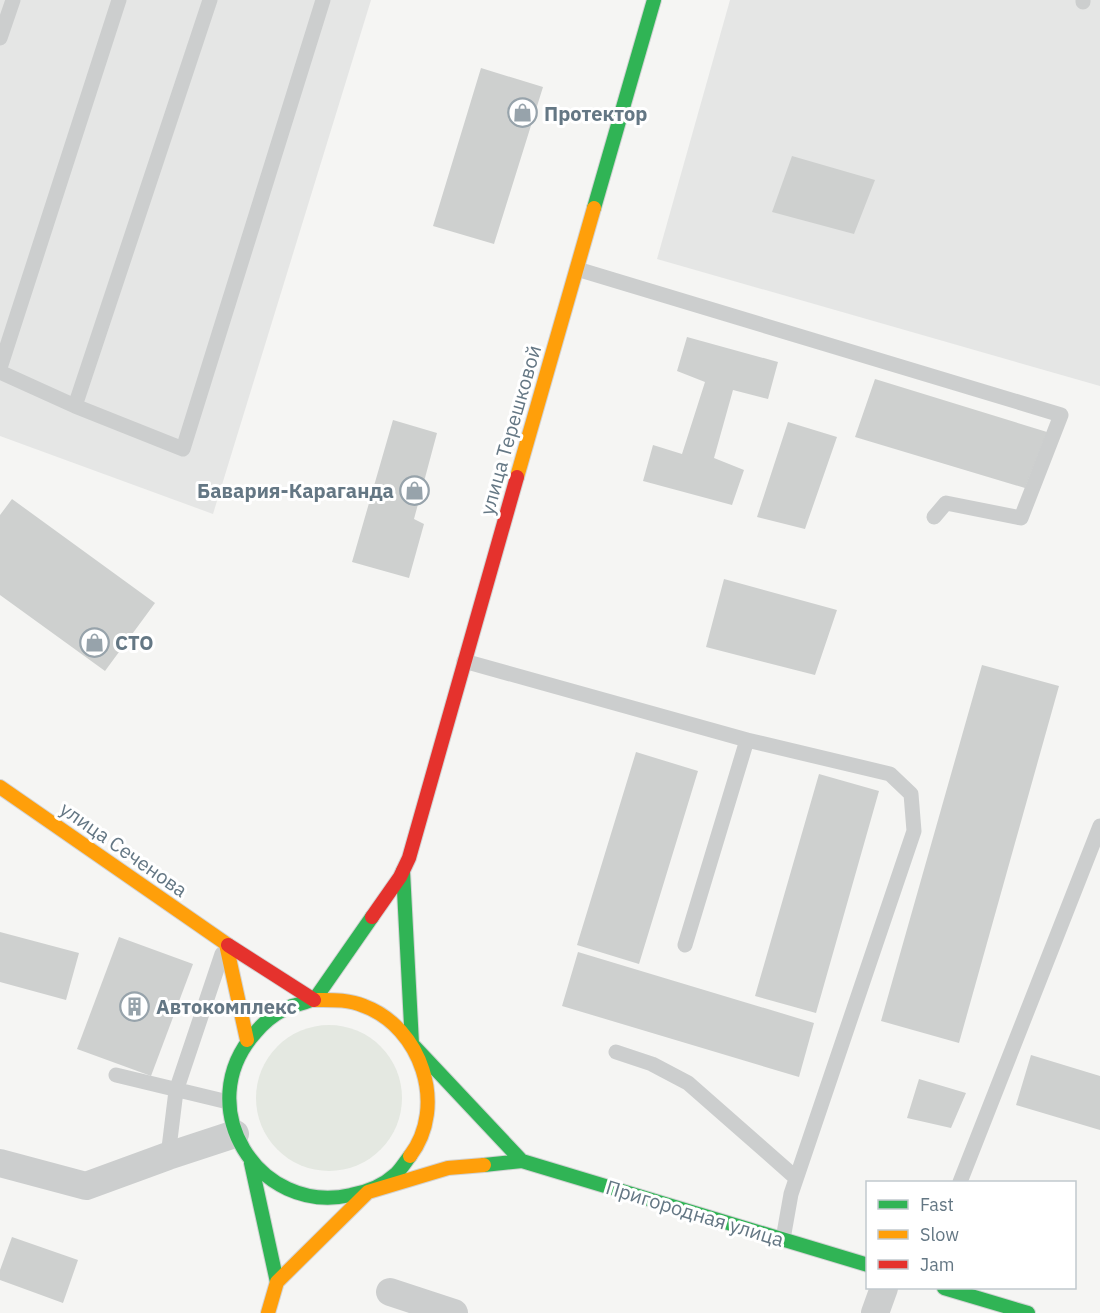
<svg xmlns="http://www.w3.org/2000/svg" width="1100" height="1313" font-family="'IBM Plex Sans',sans-serif">
<rect width="100%" height="100%" fill="#f5f5f3"/>
<path fill="#e5e6e5" d="M0,0H371L213,514L0,436Z
M730,0H1100V386L657,259Z"/>
<path fill="#e4e8e1" d="M256 1098a73 73 0 1 1 146 0a73 73 0 1 1-146 0Z"/>
<path fill="#ced0cf" d="M481,68L543,87L494,244L433,226Z
M792,156L875,180L854,234L772,212Z
M687,337L778,362L768,399L733,390L714,458L744,470L732,505L643,481L653,445L682,454L705,382L677,371Z
M875,379L1047,432L1025,488L855,437Z
M393,420L437,433L414,519L424,524L409,578L352,562Z
M788,422L837,437L805,529L757,517Z
M12,499L155,603L105,671L0,595V515Z
M724,579L837,610L815,675L706,647Z
M982,665L1059,686L959,1043L881,1021Z
M636,752L698,771L639,964L577,945Z
M819,774L879,791L816,1013L755,996Z
M0,932L79,953L66,1000L0,982Z
M119,937L193,964L151,1076L77,1049Z
M578,952L814,1023L799,1077L562,1006Z
M1031,1055L1100,1076V1130L1016,1105Z
M919,1079L966,1093L951,1128L907,1118Z
M12,1237L78,1260L63,1303L0,1280V1270Z"/>
<g fill="none" stroke-linecap="round" stroke-linejoin="round">
<defs>
<path id="fast" d="M594,208L654,0
M403,871L412,1044L522,1161
M372,917L317,996C309,1003 301,1003 292,1006C278,1011 265,1021 255,1033C190,1106 258,1216 351,1195C368,1192 384,1185 396,1174C401,1169 406,1161 410,1156
M251,1163L277,1282
M484,1165L522,1161L868,1265
M944,1288L1028,1313"/>
<path id="slow" d="M517,477L594,208
M0,787L228,945
M226,944L247,1040
M314,1000C331,1000 348,999 364,1006C421,1027 448,1106 410,1156
M268,1313L277,1282L368,1192L448,1168L484,1165"/>
<path id="jam" d="M372,917L400,877L409,858L517,477
M228,945L314,1000"/>
</defs>
<use href="#fast" stroke="#d2d3d4" stroke-width="16"/>
<use href="#slow" stroke="#d2d3d4" stroke-width="16"/>
<use href="#jam" stroke="#d2d3d4" stroke-width="16"/>
<path stroke="#cccece" stroke-width="15" d="M1083,2V0
M0,38L13,0
M577,269L1061,415L1021,518L946,503L934,517
M0,368L119,0
M0,372L75,406L210,0
M75,406L183,449L323,0
M464,661L747,740L685,945
M747,740L890,774L911,794L914,831L791,1194L783,1239
M616,1052L652,1064L688,1083L796,1178
M116,1075L228,1102
M168,1156L176,1091L222,954
M960,1182L1100,826"/>
<path stroke="#cccece" stroke-width="28" d="M0,1163L86,1186L168,1156L235,1134
M390,1292L454,1313
M875,1313L884,1288"/>
<use href="#fast" stroke="#30b455" stroke-width="14"/>
<use href="#slow" stroke="#ff9f0a" stroke-width="14"/>
<use href="#jam" stroke="#e5322d" stroke-width="14"/>
</g>
<defs>
<symbol id="shop-ring" viewBox="-11 -11 22 22"><circle r="9.5" fill="#fff" stroke="#97a3ab" stroke-width="1.5"/><path d="M-5-2.5h2.3a2.7 3.5 0 0 1 5.4 0H5L5.5 6h-11ZM-1.5-2.5h3a1.5 2.3 0 0 0-3 0Z" fill="#97a3ab"/></symbol>
<symbol id="building-ring" viewBox="-11 -11 22 22"><circle r="9.5" fill="#fff" stroke="#97a3ab" stroke-width="1.5"/><path d="M-4-6H4V6H1V3H-1V6H-4ZM-2.5-4.3h1.7v1.8h-1.7ZM.8-4.3h1.7v1.8H.8ZM-2.5-1h1.7V.8h-1.7ZM.8-1h1.7V.8H.8Z" fill="#97a3ab"/></symbol>
</defs>
<g fill-rule="evenodd">
<use href="#shop-ring" x="506" y="96" width="33" height="33"/>
<use href="#shop-ring" x="398" y="474" width="33" height="33"/>
<use href="#shop-ring" x="78" y="626" width="33" height="33"/>
<use href="#building-ring" x="118" y="990" width="33" height="33"/>
</g>
<g text-anchor="middle" dominant-baseline="central" stroke-width="6" stroke-linejoin="round" paint-order="stroke">
<g font-size="20" font-weight="bold" fill="#647784" stroke="#fff" text-anchor="start">
<text x="544" y="113">Протектор</text>
<text x="394" y="490" text-anchor="end">Бавария-Караганда</text>
<text x="115" y="642">СТО</text>
<text x="156" y="1006">Автокомплекс</text>
</g>
<g font-size="20" fill="#647784" stroke="#fff">
<text transform="translate(510 430) rotate(-74)">улица Терешковой</text>
<text transform="translate(124 849) rotate(35)">улица Сеченова</text>
<text transform="translate(695 1213) rotate(17)">Пригородная улица</text>
</g>
</g>
<rect x="866" y="1181" width="210" height="108" fill="#ffffff" stroke="#c1c9ce" stroke-width="1.5"/>
<rect x="878" y="1200" width="30" height="9" fill="#30b455" stroke="#c1c9ce" stroke-width="1.5"/>
<text x="920" y="1211" font-size="18" fill="#647784">Fast</text>
<rect x="878" y="1230" width="30" height="9" fill="#ff9f0a" stroke="#c1c9ce" stroke-width="1.5"/>
<text x="920" y="1241" font-size="18" fill="#647784">Slow</text>
<rect x="878" y="1260" width="30" height="9" fill="#e5322d" stroke="#c1c9ce" stroke-width="1.5"/>
<text x="920" y="1271" font-size="18" fill="#647784">Jam</text>
</svg>
